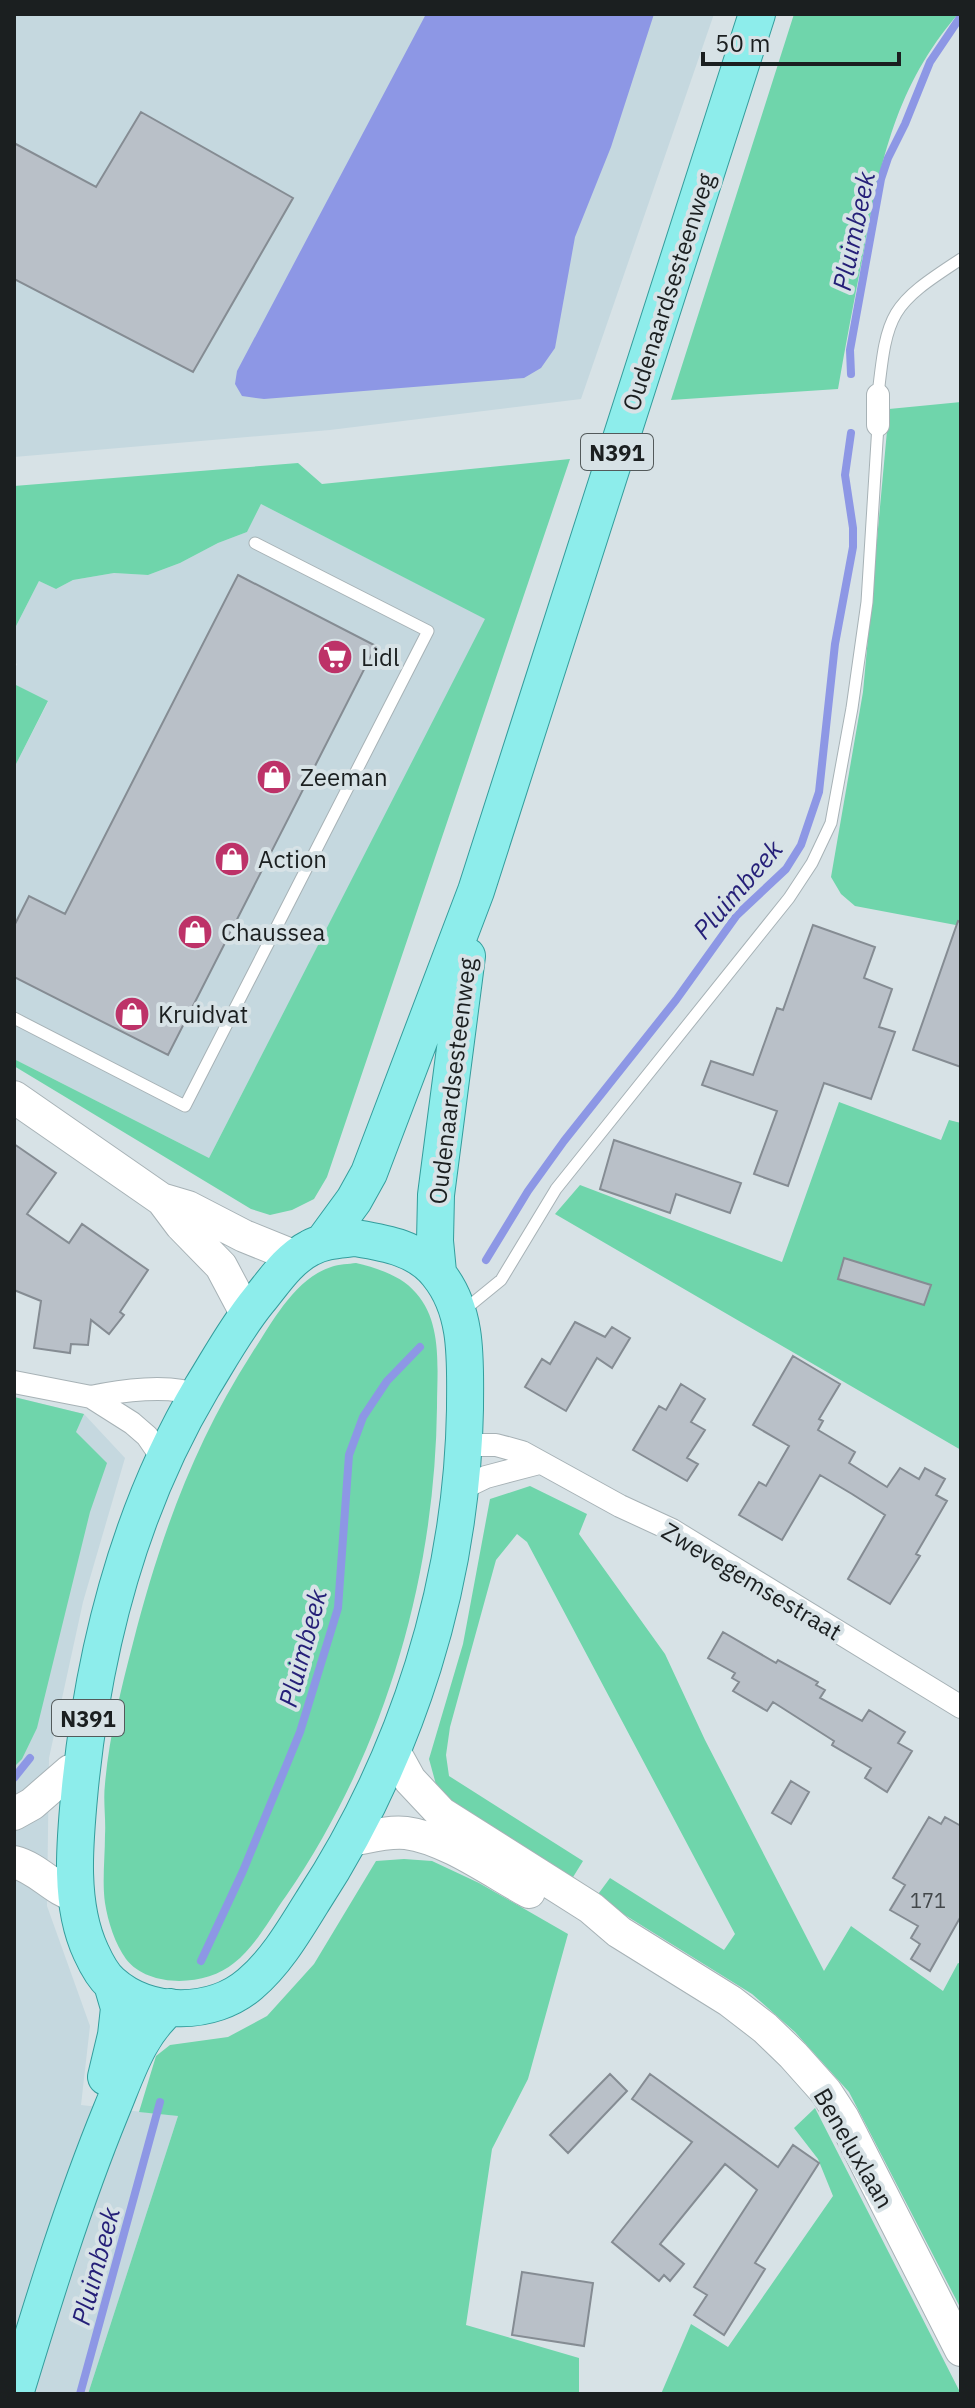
<svg xmlns="http://www.w3.org/2000/svg" width="975" height="2408" font-family="'IBM Plex Sans',sans-serif">
<rect width="100%" height="100%" fill="#d7e2e6"/>
<path fill="#c5d8df" d="M14,14H714L581,399L330,430L14,457Z
M261,504L486,619L209,1158L14,1059V768L48,702L14,684V670L17,664L14,662V630L39,581L56,589L73,580L114,573L148,575L180,563L218,543L247,532Z
M14,1397L84,1414L125,1458L83,1602L49,1758L47,1906L90,2026L81,2105L178,2116L88,2394H14Z"/>
<path fill="#6fd5ab" d="M794,14H958C896,86 881,160 864,250C855,296 846,342 838,389L671,400Z
M961,402V926L855,906L841,894L831,877L863,692L889,409Z
M570,459L327,1177L314,1199L292,1210L270,1215L251,1209L14,1066V1059L209,1158L485,619L261,504L247,532L218,543L180,563L148,575L114,573L73,580L56,589L39,581L14,630V486L298,463L322,484Z
M14,684L48,701L14,768Z
M839,1102L941,1140L949,1120L961,1123V1450L555,1214L580,1185L782,1262Z
M356,1263C377,1268 402,1276 416,1293C443,1323 437,1370 437,1407C435,1579 384,1754 286,1896C270,1918 256,1946 234,1963C207,1986 149,1989 126,1959C115,1944 108,1922 105,1903C102,1882 105,1857 105,1835C106,1819 103,1801 105,1784C109,1737 121,1689 133,1643C160,1538 193,1445 252,1353C272,1323 294,1279 331,1267C339,1264 349,1264 356,1263Z
M14,1397L84,1414L76,1432L107,1463L90,1512L37,1728L22,1759L14,1767Z
M530,1486L587,1514L579,1534L665,1654L705,1740L824,1971L851,1926L943,1991L958,1963L961,1964V2309L849,2092L795,2032L752,1994L596,1897L610,1878L724,1950L735,1934L527,1542L517,1534L496,1560L450,1727L446,1755L449,1776L583,1861L570,1882L440,1799L429,1759L463,1644L490,1499Z
M404,1859L432,1861L479,1883L568,1934L528,2079L492,2149L466,2325L579,2358V2394H88L178,2116L139,2112L156,2056L170,2045L228,2037L267,2016L314,1964L376,1861Z
M815,2108L961,2394H661L691,2324L728,2347L833,2196L818,2159L794,2128Z"/>
<path fill="#8d97e5" d="M426,14H654L611,147L575,237L555,348L541,368L524,378L264,399L242,396L235,384L237,371Z"/>
<g fill="none" stroke-linecap="round" stroke-linejoin="round">
<path stroke="#8d97e5" stroke-width="8" d="M851,374L850,350L881,179L888,158L905,124L930,62L961,16
M486,1260L528,1191L564,1141L676,1000L737,915L786,869L801,845L819,792L835,644L853,547V528L845,475L851,433
M14,1778L30,1758
M201,1961L243,1871L300,1732L338,1608L349,1455L363,1417L387,1381L420,1347
M80,2394L160,2102"/>
</g>
<path fill="#b9c0c8" stroke="#858c93" stroke-width="2" d="M141,112L293,198L193,372L14,279V143L96,187Z
M238,575L376,646L168,1055L14,977V926L29,896L65,914Z
M958,921L961,922V1067L913,1050Z
M813,925L875,947L864,978L892,989L879,1027L895,1032L871,1099L824,1083L788,1186L754,1174L777,1111L702,1085L711,1061L753,1075L777,1008L783,1010Z
M614,1140L741,1183L730,1213L676,1194L670,1213L600,1189Z
M14,1144L56,1173L27,1214L69,1243L82,1224L148,1270L120,1312L124,1315L109,1334L91,1320L88,1345L71,1344L70,1353L34,1348L41,1301L14,1290Z
M844,1258L931,1285L924,1305L838,1279Z
M575,1322L605,1337L612,1327L630,1338L612,1368L597,1358L566,1411L525,1387L542,1359L550,1364Z
M793,1356L840,1384L819,1419L823,1421L818,1430L855,1452L849,1463L887,1487L900,1468L919,1479L925,1468L945,1479L936,1495L947,1501L916,1554L920,1556L890,1604L848,1579L885,1515L852,1494L820,1475L782,1540L739,1515L759,1482L766,1486L789,1446L753,1425Z
M681,1384L705,1399L691,1422L705,1430L687,1458L698,1464L687,1481L633,1450L659,1406L666,1410Z
M723,1632L776,1663L778,1660L818,1682L816,1685L825,1690L820,1698L862,1721L869,1710L905,1732L898,1743L912,1751L887,1792L865,1778L871,1768L832,1745L834,1741L773,1702L767,1711L733,1691L739,1682L732,1678L735,1673L708,1658Z
M791,1781L809,1792L791,1824L772,1813Z
M929,1817L941,1824L945,1817L961,1826V1916L930,1971L911,1959L920,1944L911,1938L918,1926L890,1910L905,1885L893,1878Z
M610,2074L627,2091L568,2153L550,2135Z
M650,2074L778,2167L793,2145L819,2163L755,2263L765,2269L724,2335L694,2315L707,2295L694,2287L757,2190L725,2164L660,2244L684,2264L670,2281L664,2275L659,2281L612,2242L692,2142L632,2099Z
M522,2272L593,2283L584,2346L512,2335Z"/>
<g fill="none" stroke-linecap="round" stroke-linejoin="round">
<defs>
<path id="lane" d="M878,395C887,312 890,305 961,259
M14,1018L185,1106L428,631L255,543
M463,1311L501,1280L556,1189L789,898L812,863L831,823L852,708L867,602L878,425"/>
<path id="street" d="M878,395V425
M14,1382L91,1397L132,1423L147,1436L158,1452L167,1456
M91,1397C118,1391 172,1383 197,1396
M464,1445H496L522,1452L620,1506L672,1530L961,1707
M459,1490L486,1477L539,1463"/>
<path id="secondary" d="M14,1097L161,1199L188,1207L244,1236L296,1257
M163,1201L181,1225L221,1266L247,1315
M394,1751L410,1780L441,1813L591,1908L619,1932L730,2001L765,2028L793,2055L826,2092L843,2118L961,2350
M14,1814L32,1804L70,1771L82,1770
M351,1840C368,1837 388,1831 406,1833C446,1838 494,1873 529,1892
M14,1862C38,1868 54,1890 76,1896"/>
<path id="primary" d="M355,1238C385,1243 418,1248 438,1274C469,1312 465,1363 465,1409C462,1583 407,1757 312,1902C294,1931 276,1962 250,1984C213,2016 149,2017 111,1983C102,1975 96,1963 91,1952C68,1903 75,1840 80,1787C94,1648 130,1508 202,1387C220,1358 236,1328 258,1301C273,1283 288,1259 310,1248C324,1240 339,1240 355,1238Z
M324,1241L354,1200L369,1173L476,891L757,14
M438,1272L435,1241L436,1195L467,956
M106,2077L116,2035L119,2008L112,1984
M15,2394C44,2299 73,2204 111,2111C127,2073 138,2034 170,2007"/>
</defs>
<use href="#lane" stroke="#a7b2b6" stroke-width="13"/>
<use href="#street" stroke="#a7b2b6" stroke-width="24"/>
<use href="#secondary" stroke="#a7b2b6" stroke-width="34"/>
<use href="#primary" stroke="#349d9c" stroke-width="38"/>
<use href="#lane" stroke="#fff" stroke-width="11"/>
<use href="#street" stroke="#fff" stroke-width="22"/>
<use href="#secondary" stroke="#fff" stroke-width="32"/>
<use href="#primary" stroke="#8dedeb" stroke-width="36"/>
</g>
<defs>
<symbol id="supermarket-disc" viewBox="-11 -11 22 22"><circle r="9.5" fill="#bd3268" stroke="#d7e2e6"/><path d="M-6-5.5h2.5l.6 2H6L4.5 2H-2.5L-4.4-4H-6ZM-1.5 3.2a1.3 1.3 0 1 0 .1 0ZM3 3.2a1.3 1.3 0 1 0 .1 0Z" fill="#fff"/></symbol>
<symbol id="shop-disc" viewBox="-11 -11 22 22"><circle r="9.5" fill="#bd3268" stroke="#d7e2e6"/><path d="M-5-2.5h2.3a2.7 3.5 0 0 1 5.4 0H5L5.5 6h-11ZM-1.5-2.5h3a1.5 2.3 0 0 0-3 0Z" fill="#fff"/></symbol>
</defs>
<g fill-rule="evenodd">
<use href="#supermarket-disc" x="315" y="637" width="40" height="40"/>
<use href="#shop-disc" x="254" y="757" width="40" height="40"/>
<use href="#shop-disc" x="212" y="839" width="40" height="40"/>
<use href="#shop-disc" x="175" y="912" width="40" height="40"/>
<use href="#shop-disc" x="112" y="994" width="40" height="40"/>
</g>
<g text-anchor="middle" dominant-baseline="central" stroke-width="8" stroke-linejoin="round" paint-order="stroke">
<g font-size="20" fill="#42474a">
<text x="928" y="1900">171</text>
</g>
<g fill="#d7e2e6" stroke="#535a5b" stroke-width="2">
<rect x="581" y="434" width="72" height="36" rx="6"/>
<rect x="52" y="1700" width="72" height="36" rx="6"/>
</g>
<g font-size="22" font-weight="bold" fill="#1b1f20">
<text x="617" y="452">N391</text>
<text x="88" y="1718">N391</text>
</g>
<g font-size="24" fill="#1b1f20" stroke="#d7e2e6">
<text transform="translate(668 292) rotate(-72)">Oudenaardsesteenweg</text>
<text transform="translate(452 1081) rotate(-83)">Oudenaardsesteenweg</text>
<text transform="translate(752 1581) rotate(31)">Zwevegemsestraat</text>
<text transform="translate(854 2148) rotate(60)">Beneluxlaan</text>
</g>
<g font-size="24" fill="#1b1f20" stroke="#d7e2e6" text-anchor="start">
<text x="361" y="657">Lidl</text>
<text x="300" y="777">Zeeman</text>
<text x="258" y="859">Action</text>
<text x="221" y="932">Chaussea</text>
<text x="158" y="1014">Kruidvat</text>
</g>
<g font-size="26" font-style="italic" fill="#251f78" stroke="#d7e2e6">
<text transform="translate(853 231) rotate(-78)">Pluimbeek</text>
<text transform="translate(737 889) rotate(-49)">Pluimbeek</text>
<text transform="translate(302 1648) rotate(-75)">Pluimbeek</text>
<text transform="translate(95 2266) rotate(-75)">Pluimbeek</text>
</g>
</g>
<rect width="975" height="2408" fill="none" stroke="#1b1f20" stroke-width="32"/>
<path d="M703 52v12h196v-12" fill="none" stroke="#1b1f20" stroke-width="4"/>
<text x="715" y="52" font-size="24" fill="#1b1f20" stroke="#d7e2e6" stroke-width="6" paint-order="stroke">50 m</text>
</svg>
